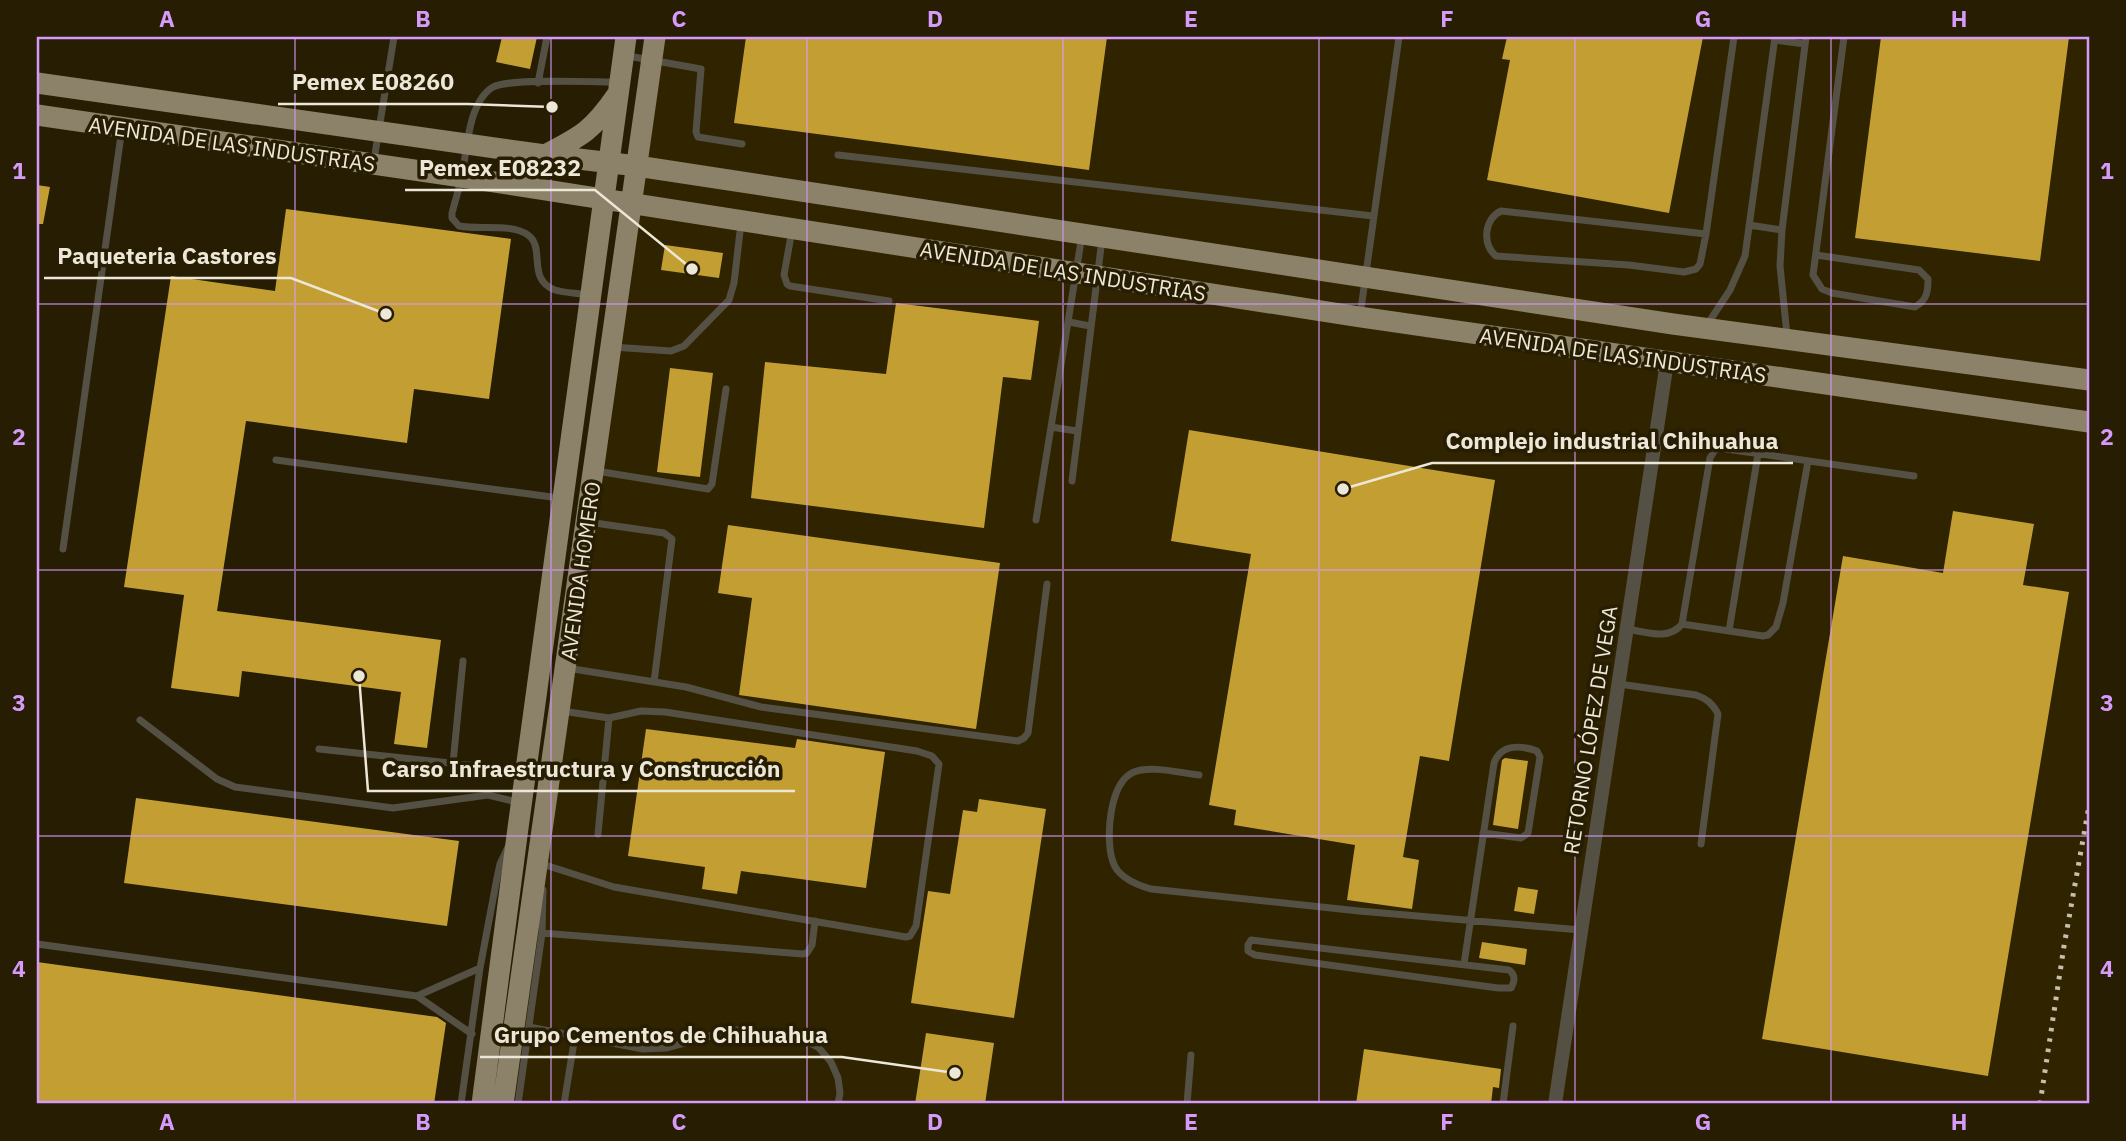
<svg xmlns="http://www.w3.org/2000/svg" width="2126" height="1141" font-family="'IBM Plex Sans',sans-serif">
<rect width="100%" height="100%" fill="#261d03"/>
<path fill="#2f2300" d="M660,37H2089V1104H514Z"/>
<path fill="#c39f33" d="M502,37H537L530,69L496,62Z
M746,37H1107L1089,170L734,123Z
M1507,37H1703L1669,213L1487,180L1510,60L1502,59Z
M1881,37H2069L2040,261L1855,238Z
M37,185L50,187L43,224H37Z
M286,209L511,239L489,399L414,389L407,443L246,421L217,611L441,640L427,748L394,744L401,692L242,671L239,697L171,688L184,595L124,587L171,276L275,291Z
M665,245L723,253L719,278L661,270Z
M896,303L1039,321L1031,380L1003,377L984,528L751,498L765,362L886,374Z
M670,368L713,373L700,477L657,472Z
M1189,430L1495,480L1449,761L1420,756L1403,857L1419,860L1412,909L1347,900L1355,845L1234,825L1236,810L1209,805L1251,554L1171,541Z
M1953,511L2034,524L2023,585L2069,592L1988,1076L1762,1039L1843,556L1943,573Z
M728,525L1000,563L976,729L739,695L752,598L718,593Z
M646,729L795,748L797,739L885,752L866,888L741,871L737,894L702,889L705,867L628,856Z
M1505,758L1528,761L1518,829L1493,825L1502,760Z
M136,798L459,841L447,926L124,883Z
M979,799L1046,809L1014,1018L911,1003L928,891L950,894L963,810L977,812Z
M1518,887L1538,890L1534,914L1514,911Z
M1482,942L1527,949L1525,965L1479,958Z
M37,962L437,1017L446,1023L434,1104H37Z
M926,1033L994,1043L985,1104H915Z
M1364,1049L1501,1069L1499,1088L1493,1087L1491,1104H1356Z"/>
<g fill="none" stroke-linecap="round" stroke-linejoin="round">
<path stroke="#555044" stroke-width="7" d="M1775,40L1805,44
M628,56L701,69L696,132L698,137L742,144
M538,83L547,37
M838,155L1373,216
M374,160L394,37
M1749,225L1782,230
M792,230L784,275L787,284L790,286L889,301
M1706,234L1501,211C1484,219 1482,244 1496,256L1629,265L1684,272L1696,269L1700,264L1706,234L1734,37
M1816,255L1919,270L1928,279C1928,292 1927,300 1915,307L1832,293L1822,289L1813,275L1844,37
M588,295C577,293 565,293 555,290C526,279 546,248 528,235C512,223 479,230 459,226L452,218V213C455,201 459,189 462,176C467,150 468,102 493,87C509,78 594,82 617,82
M1360,316L1399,37
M1069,322L1090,326
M1707,325L1730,290L1745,256L1775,37
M1787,335L1780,266L1782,230L1806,37
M612,347L671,351L684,346L729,300L734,283L741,223
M1051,427L1077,431
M276,460L559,498
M596,471L708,489L712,484L726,389
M1072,481L1102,239
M1036,520L1082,235
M588,522L664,533L672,539L654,682
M63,549L122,128
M1682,624L1763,636L1768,635L1776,627L1783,603L1808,461
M1627,629C1646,632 1669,641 1682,624L1710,458L1715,450L1719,448L1914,476
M1729,631L1758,454
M567,668L686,687L761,707L1018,741L1024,738L1028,733L1047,584
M1619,684L1696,695C1707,699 1713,704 1718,714L1701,844
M140,720L217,779L235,787L393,808L488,795L517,802
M319,749L525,771
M453,763L463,661
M1199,775C1181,773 1150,765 1134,772C1109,782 1105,840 1113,862C1118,878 1137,885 1151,889L1359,911L1581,930
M598,834L609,718
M542,864L614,887L906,937L910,936L916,926L939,764L932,756L917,751L665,712L641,711L609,718L562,711
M542,933L803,954L807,953L812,945L815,921
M1251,940L1509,970C1516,975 1515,981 1511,988H1498L1255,955L1248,951V945Z
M37,944L417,996L472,1034
M1464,964L1494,763C1501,744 1520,745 1537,751L1540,757L1528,833L1521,838L1483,833
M417,996L480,968
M529,1027L643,1049L666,1048L732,1030H747L804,1040L818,1047L831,1062L838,1078L840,1093L838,1104
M461,1104L480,968L497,878L500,864L508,847
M518,1104L542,933L543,890
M564,1104L575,1036
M572,1104H588
M1187,1104L1191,1055
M1503,1104L1513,1026"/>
<path stroke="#555044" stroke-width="14" d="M1555,1104L1667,362"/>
<path stroke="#8b8269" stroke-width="21" d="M37,83L545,155L637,166L1673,324L2089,380
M37,115L462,177L1360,317L2089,422
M545,155C582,136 593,130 617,95
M482,1104L518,828L626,37
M503,1104L655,37"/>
<path stroke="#c6bfad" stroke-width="5" stroke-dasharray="3.5 7" stroke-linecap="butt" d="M2040,1104L2064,946L2089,806"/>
</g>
<path fill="none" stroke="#d69bfa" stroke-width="2" stroke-opacity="0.55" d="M295,37V1104M551,37V1104M807,37V1104M1063,37V1104M1319,37V1104M1575,37V1104M1831,37V1104M37,304H2089M37,570H2089M37,836H2089"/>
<g text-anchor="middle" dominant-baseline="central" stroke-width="7" stroke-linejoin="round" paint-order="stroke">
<g font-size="21" fill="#ede7d7" stroke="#261d03">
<text transform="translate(232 144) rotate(8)">AVENIDA DE LAS INDUSTRIAS</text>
<text transform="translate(1063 271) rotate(9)">AVENIDA DE LAS INDUSTRIAS</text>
<text transform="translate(1623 355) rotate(8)">AVENIDA DE LAS INDUSTRIAS</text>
<text transform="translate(580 571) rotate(-82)">AVENIDA HOMERO</text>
<text transform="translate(1590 730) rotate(-81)">RETORNO LÓPEZ DE VEGA</text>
</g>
</g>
<path fill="none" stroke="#ede7d7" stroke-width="2.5" d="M552 107L468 104H278M692 269L595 190H405M386 314L291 278H44M1343 489L1432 463H1793M359 676L368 791H795M955 1073L842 1057H480"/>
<g fill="#ede7d7" stroke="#261d03" stroke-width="2.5">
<circle cx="552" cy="107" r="7"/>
<circle cx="692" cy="269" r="7"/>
<circle cx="386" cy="314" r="7"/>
<circle cx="1343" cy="489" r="7"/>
<circle cx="359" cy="676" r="7"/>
<circle cx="955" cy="1073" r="7"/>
</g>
<g font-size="23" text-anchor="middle" font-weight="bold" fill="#ede7d7" stroke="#261d03" stroke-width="7" stroke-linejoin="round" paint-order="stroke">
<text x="373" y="90">Pemex E08260</text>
<text x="500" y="176">Pemex E08232</text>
<text x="167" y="264">Paqueteria Castores</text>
<text x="1612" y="449">Complejo industrial Chihuahua</text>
<text x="581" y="777">Carso Infraestructura y Construcción</text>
<text x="661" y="1043">Grupo Cementos de Chihuahua</text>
</g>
<rect width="2126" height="1141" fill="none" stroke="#261d03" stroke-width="77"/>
<rect x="38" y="38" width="2050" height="1064" fill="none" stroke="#d69bfa" stroke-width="2.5"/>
<g font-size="23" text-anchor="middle" font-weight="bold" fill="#d69bfa">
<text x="167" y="27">A</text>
<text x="423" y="27">B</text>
<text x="679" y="27">C</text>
<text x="935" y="27">D</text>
<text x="1191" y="27">E</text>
<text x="1447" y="27">F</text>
<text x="1703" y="27">G</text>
<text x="1959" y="27">H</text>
<text x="19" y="179">1</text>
<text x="2107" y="179">1</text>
<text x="19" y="445">2</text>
<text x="2107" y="445">2</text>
<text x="19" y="711">3</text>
<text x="2107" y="711">3</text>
<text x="19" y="977">4</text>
<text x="2107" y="977">4</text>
<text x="167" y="1130">A</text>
<text x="423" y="1130">B</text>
<text x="679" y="1130">C</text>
<text x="935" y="1130">D</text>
<text x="1191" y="1130">E</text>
<text x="1447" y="1130">F</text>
<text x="1703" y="1130">G</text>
<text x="1959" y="1130">H</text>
</g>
</svg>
